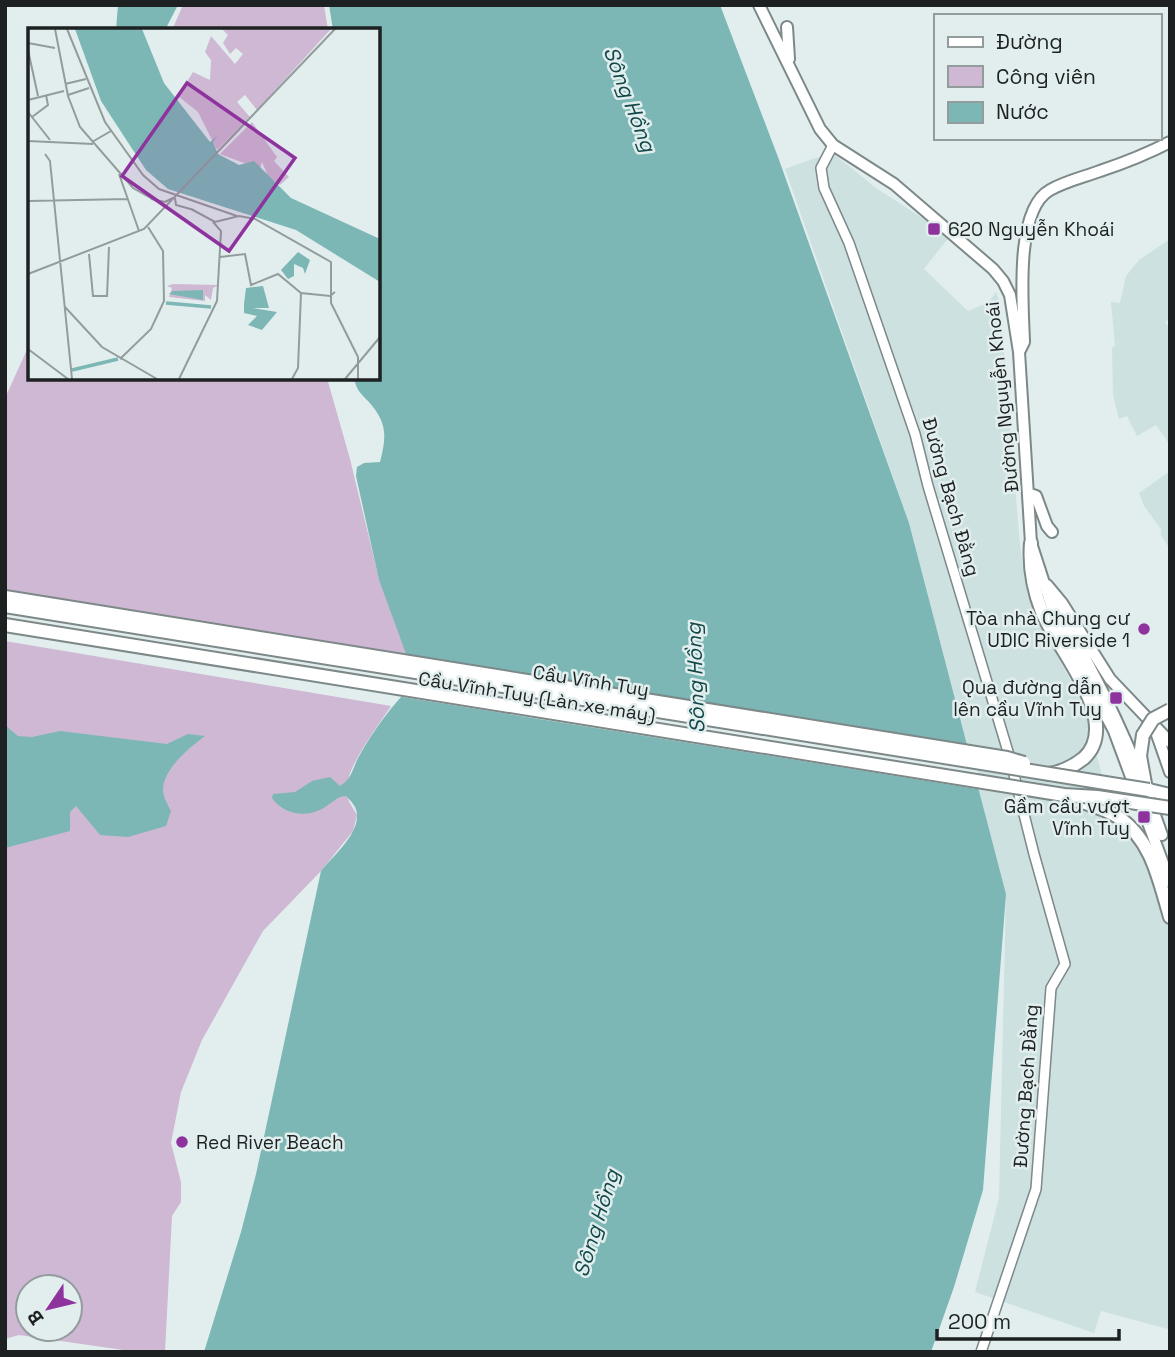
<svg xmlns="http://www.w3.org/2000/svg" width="1175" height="1357" font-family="'Space Grotesk',sans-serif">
<rect width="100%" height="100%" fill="#e2eeee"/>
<path fill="#cce1e0" d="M835,155L876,188L950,236L924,269L968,311L989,302L996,292L1000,303L1020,546L1026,586L1038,620L1083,703L1114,821L1138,844L1153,870L1170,931V1318L1168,1329L1101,1311L1094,1333L975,1292L999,1198L1006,894L909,523L785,169L815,158Z
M1170,239V319L1165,322L1170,329V445L1156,425L1137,436L1127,416L1119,419L1113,395L1112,348L1115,346L1111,302L1120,303L1126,276L1139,260Z
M1170,471V545L1168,546L1161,535V529L1144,506L1139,493Z"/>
<path fill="#cfb8d3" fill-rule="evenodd" d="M183,5H324L328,30H172Z
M30,343V378H327L350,459L379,579L407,654L5,592V398Z
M5,641L391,706C379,725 341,773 347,795C348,802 354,809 357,815L353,831L321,871L263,931L202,1040L181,1092L171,1143L181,1182V1202L172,1216L165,1352H137L19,1335L5,1339ZM28,1287H70V1329H28Z"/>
<path fill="#7cb7b6" d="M118,5H178L165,30H116Z
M329,5H720L778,157L909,523L1006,894L983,1190L954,1287L931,1352H204L241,1232L256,1174L321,871C333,856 358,835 357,815C357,807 351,801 346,796C337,796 331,804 322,809C305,818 283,814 272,798L273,794L295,792L312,781L330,777L340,786C351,780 353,768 358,758C374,729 393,704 416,681L379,580L356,476L357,467L364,463L380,462C387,435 387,422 368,401C360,393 356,389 354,378H378V30H333Z
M5,725L18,736L32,737L60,731L167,744L188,734L205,736C190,747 163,769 163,790C163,797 168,805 171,811L166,826L128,837L100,835L76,806L70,812V831L5,848Z"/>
<path fill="#e2eeee" d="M405,660L972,751L983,790L396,696L412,680Z"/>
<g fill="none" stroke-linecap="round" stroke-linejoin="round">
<defs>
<path id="minor" d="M833,145L821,168L824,188L849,243L915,434L928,486L1009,755L1034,854L1065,964L1051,988L1036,1189L981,1352"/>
<path id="major" d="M759,5L820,129L833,145L894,184L993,269L1003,281L1010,295L1019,352L1031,543L1056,620L1114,731L1170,882
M787,27L789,59
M1020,350L1024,342C1023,306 1014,210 1050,190C1066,181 1084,177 1100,171C1124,163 1147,154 1170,142
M1030,494L1036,496L1047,526L1052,532
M1047,585L1062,603L1110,679L1170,742
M1057,608C1101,684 1134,751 1162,835
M1155,729L1170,772"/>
<path id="highway" d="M1031,543C1029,567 1033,589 1042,612C1057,649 1123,722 1084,758C1074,766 1062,772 1049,774
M1143,735L1140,756L1146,789
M1149,790L1170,795
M1067,797C1084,803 1103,807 1118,817C1152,840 1159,880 1170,917"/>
</defs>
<use href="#minor" stroke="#7d8888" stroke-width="12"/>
<use href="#major" stroke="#7d8888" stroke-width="14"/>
<use href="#highway" stroke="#7d8888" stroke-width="16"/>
<use href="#minor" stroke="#fff" stroke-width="9"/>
<use href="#major" stroke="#fff" stroke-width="10"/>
<use href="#highway" stroke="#fff" stroke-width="12"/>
<defs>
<path id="highway-bridge" d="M5,597L1007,758L1024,763
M5,606L1149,790
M5,625L1064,795L1097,797L1170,808
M1143,735L1153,719L1170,710"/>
</defs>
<use href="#highway-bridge" stroke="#7d8888" stroke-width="16" stroke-linecap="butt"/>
<use href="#highway-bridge" stroke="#fff" stroke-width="12"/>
</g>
<g fill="#8e339d" stroke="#e2eeee" stroke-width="2.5">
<rect x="927" y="222" width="14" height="14" rx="3.5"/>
<circle cx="1144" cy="629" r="7"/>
<rect x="1109" y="691" width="14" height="14" rx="3.5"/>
<rect x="1137" y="810" width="14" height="14" rx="3.5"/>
<circle cx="182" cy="1142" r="7"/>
</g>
<g text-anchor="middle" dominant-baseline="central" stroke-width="5" stroke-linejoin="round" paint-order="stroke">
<g font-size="19" fill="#1d2121" stroke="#e2eeee" text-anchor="end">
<text x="948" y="229" text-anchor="start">620 Nguyễn Khoái</text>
<text x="1130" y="618">Tòa nhà Chung cư<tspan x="1130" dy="22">UDIC Riverside 1</tspan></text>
<text x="1102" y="687">Qua đường dẫn<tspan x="1102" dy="22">lên cầu Vĩnh Tuy</tspan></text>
<text x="1130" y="806">Gầm cầu vượt<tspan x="1130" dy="22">Vĩnh Tuy</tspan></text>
<text x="196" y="1142" text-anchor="start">Red River Beach</text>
</g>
<g font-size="19" fill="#1d2121" stroke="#e2eeee">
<text transform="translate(1002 397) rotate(-96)">Đường Nguyễn Khoái</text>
<text transform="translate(951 497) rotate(74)">Đường Bạch Đằng</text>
<text transform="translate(591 681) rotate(9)">Cầu Vĩnh Tuy</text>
<text transform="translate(537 697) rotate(9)">Cầu Vĩnh Tuy (Làn xe máy)</text>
<text transform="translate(1026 1086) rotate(-86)">Đường Bạch Đằng</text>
</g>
<g font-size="21" font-style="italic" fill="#124848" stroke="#e2eeee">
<text transform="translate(630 99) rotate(69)">Sông Hồng</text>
<text transform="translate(695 678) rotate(-92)">Sông Hồng</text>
<text transform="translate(596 1223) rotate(-73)">Sông Hồng</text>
</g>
</g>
<g transform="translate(28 28)">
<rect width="352" height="352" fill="#e2eeee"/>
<path d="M194,1H303L229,82L217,67L209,74L222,89L189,122L170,84L150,68L165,44L182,52L183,32L177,24L183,8L207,36L215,26L208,20L202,26L195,15L200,7ZM224,94L249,129L246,133L261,149L252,157L241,150L234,134L232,141L192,126ZM145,256L191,257L185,260L183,272L177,267V273L141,269L144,260L139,258Z" fill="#cfb8d3"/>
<path d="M47,1H114L136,55L182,114L189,108L185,114L190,126L211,137L226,133L263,170L352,211V254L268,202L140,161L118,142L73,73ZM270,224L282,232L277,246L275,240L266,236V248L260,251L253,242ZM235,258L241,280H225L249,284L234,302L220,297L229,288L216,285V276L218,260ZM175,262V272L141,266L145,263Z" fill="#7cb7b6"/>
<path fill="none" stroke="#7cb7b6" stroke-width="3.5" d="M138,275L183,279M44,342L90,331"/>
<path fill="none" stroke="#939c9c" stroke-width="2" d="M27,1L40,68L52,99L105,160L128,173M39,1L77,94L115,147L131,161L209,188M0,15L27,20M0,22L10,68M37,56L58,51M40,67L61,60M0,72L36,63M0,84L22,112M4,89L20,77L18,67M0,113L65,116M64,114L83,103M17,126L22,133L44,351M91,146L111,203M147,170L148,177L166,182M123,171L137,174L145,170M0,173L100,171M163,181L187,194L211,188L227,191L303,234V275L330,329V351M61,226L65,268H78M192,229L217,226L223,257L250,246L273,265L302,268L307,264M0,246L116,201L307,1M79,269L81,219M37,279L74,319L129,351M0,321L40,351M92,331L123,301L136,273L135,223L120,199M151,351L189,273L193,203L185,194M264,351L270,340L273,265M317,351L352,309"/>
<path fill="#8e339d" fill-opacity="0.15" stroke="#8e339d" stroke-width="3.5" d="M159,55L267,130L201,223L94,148Z"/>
<rect width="352" height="352" fill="none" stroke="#1d2121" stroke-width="3.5"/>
</g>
<rect width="1175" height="1357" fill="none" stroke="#1d2121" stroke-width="14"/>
<rect x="934" y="14" width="228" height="126" fill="#e2eeee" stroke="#939c9c" stroke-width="2"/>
<rect x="948" y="37" width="35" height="10" fill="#ffffff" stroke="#939c9c" stroke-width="2"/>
<text x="996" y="49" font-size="21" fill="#1d2121">Đường</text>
<rect x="948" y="66" width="35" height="21" fill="#cfb8d3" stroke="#939c9c" stroke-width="2"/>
<text x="996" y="84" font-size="21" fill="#1d2121">Công viên</text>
<rect x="948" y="102" width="35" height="21" fill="#7cb7b6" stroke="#939c9c" stroke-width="2"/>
<text x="996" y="119" font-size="21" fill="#1d2121">Nước</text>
<g transform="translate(49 1308) rotate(235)"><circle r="33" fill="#e2eeee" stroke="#939c9c" stroke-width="2"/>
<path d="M0-5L12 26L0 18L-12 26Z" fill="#8e339d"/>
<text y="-10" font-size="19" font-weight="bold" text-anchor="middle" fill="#1d2121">B</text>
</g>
<path d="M937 1329v10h182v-10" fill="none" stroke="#1d2121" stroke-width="3.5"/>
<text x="948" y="1329" font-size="21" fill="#1d2121" stroke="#e2eeee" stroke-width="5" paint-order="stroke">200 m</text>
</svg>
